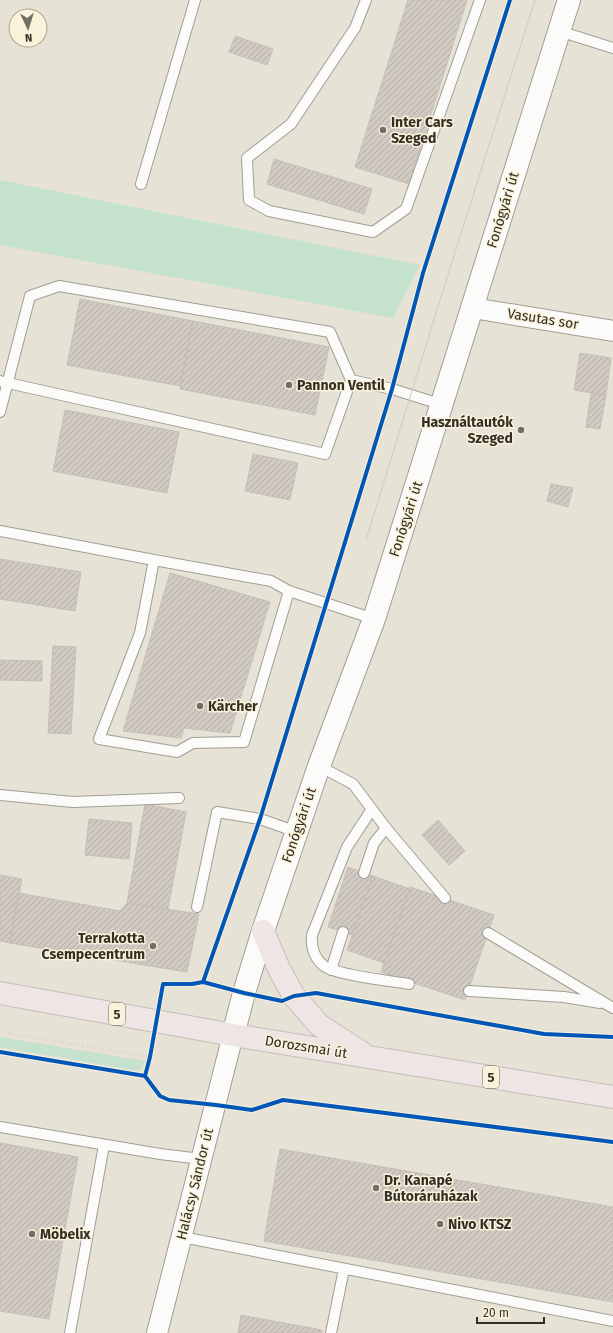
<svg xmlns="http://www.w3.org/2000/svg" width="613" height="1333" font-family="'Fira Sans',sans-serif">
<defs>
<pattern id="building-hatch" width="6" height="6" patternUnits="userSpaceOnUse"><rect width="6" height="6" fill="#d0cac2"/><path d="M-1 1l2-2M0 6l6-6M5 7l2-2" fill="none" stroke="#b3aea7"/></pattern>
</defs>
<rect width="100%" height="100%" fill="#e6e2d5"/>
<path fill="#c4e2cc" d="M0,180L420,265L393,318L0,245Z
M0,1037L145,1061L142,1068L138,1071L0,1047Z"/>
<path fill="url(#building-hatch)" stroke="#c6bfb8" d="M408,0H467L409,184L355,167Z
M235,36L273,49L267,65L229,52Z
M274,159L372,189L364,214L267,184Z
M80,299L193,321L180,386L67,365Z
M193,321L329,347L315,415L180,389Z
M580,353L611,358L606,395L574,390Z
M591,393L606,395L600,429L586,427Z
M65,410L179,432L167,493L53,471Z
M253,454L298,463L290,500L245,491Z
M551,484L573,488L568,507L547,501Z
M0,559L81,572L75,611L0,599Z
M170,573L270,602L230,733L184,728L181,738L123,731Z
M53,646L76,647L71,734L48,733Z
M0,660L42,661V681L0,680Z
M145,804L186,812L168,909L127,903Z
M89,819L132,823L129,859L85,855Z
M438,820L465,851L449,865L422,835Z
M348,867L373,876L352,935L328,927Z
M0,875L22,879L10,943L0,941Z
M373,876L410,889L384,963L347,950Z
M410,887L494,915L465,1000L381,972Z
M18,893L120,911L127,903L199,914L187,972L10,943Z
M0,1143L78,1157L49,1319L0,1311Z
M280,1149L613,1207V1302L264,1241Z
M241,1315L322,1330V1333H238Z"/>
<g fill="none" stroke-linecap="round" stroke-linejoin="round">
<defs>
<path id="service" d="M366,0L355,28L291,124L247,158L249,200L269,211L373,232L406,209L480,0
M559,31L613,48
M141,184L195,0
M351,380L392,389L443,405
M0,381L8,383L325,454L351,380L330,332L59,286L30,296L0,412
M0,531L154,560
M289,591L271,581L154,560L140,633L99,739L177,752L193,743L244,742L289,591L374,619
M319,766L353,784L386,828L445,898
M0,795L73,802L179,798
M372,809L347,847L312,935C311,946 314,958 324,966C336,975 391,981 409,984
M364,873L374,843L386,828
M197,907L217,812L260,819L297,832
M488,933L613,1008
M331,970L343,932
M469,991L564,997L600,1003
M0,1127L160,1154L201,1159
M182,1237L613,1321
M70,1333L104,1145
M331,1333L344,1269"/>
<path id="minor" d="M473,308L613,331
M157,1333L233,1035"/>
<path id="tertiary" d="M233,1035L244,993L263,931L319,766L374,619L569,0"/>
<path id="primary" d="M263,931L279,969L294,996L319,1025L361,1052
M0,993L233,1035L613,1097"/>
</defs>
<use href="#service" stroke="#a29e95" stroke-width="12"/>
<use href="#minor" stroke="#a29e95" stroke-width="22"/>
<use href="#tertiary" stroke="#a29e95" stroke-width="24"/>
<use href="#primary" stroke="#c2bfb9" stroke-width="24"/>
<path stroke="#d2d1cd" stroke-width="2.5" stroke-dasharray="1 3" stroke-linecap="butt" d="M381,423L391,426
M0,1032L150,1057"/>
<use href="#service" stroke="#fbfbf9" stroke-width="10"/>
<use href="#minor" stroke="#fbfbf9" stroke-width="20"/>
<use href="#tertiary" stroke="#fbfbf9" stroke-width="22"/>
<use href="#primary" stroke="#efe5e5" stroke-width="22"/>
<path stroke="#cccbc7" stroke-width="1" d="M366,540L440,300L535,0"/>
<defs>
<path id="cycleway" d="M203,982L260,819L392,389L423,273L510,0
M0,1052L145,1076L160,1096L169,1100L216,1105L252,1110L283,1100L613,1142
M145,1076L150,1057L163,984H192L203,982L244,993L282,1001L294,996L316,993L544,1034L613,1037"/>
</defs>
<use href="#cycleway" stroke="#fbf2db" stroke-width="6"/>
<use href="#cycleway" stroke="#0057b8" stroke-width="4"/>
</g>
<g fill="#716e63" stroke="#fbf2db" stroke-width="1.5">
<circle cx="383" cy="130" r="4"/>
<circle cx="289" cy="385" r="4"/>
<circle cx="521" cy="430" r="4"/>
<circle cx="200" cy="706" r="4"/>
<circle cx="153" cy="946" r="4"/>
<circle cx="376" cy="1188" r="4"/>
<circle cx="440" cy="1224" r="4"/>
<circle cx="32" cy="1234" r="4"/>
</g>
<g text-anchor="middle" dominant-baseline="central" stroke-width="3" stroke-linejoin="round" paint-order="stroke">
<g fill="#fbf2db" stroke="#6e6a5c" stroke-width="1">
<rect x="109" y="1003" width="16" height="22" rx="3"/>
<rect x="483" y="1066" width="16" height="22" rx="3"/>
</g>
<g font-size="13" font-weight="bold" fill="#322f26">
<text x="117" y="1014">5</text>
<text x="491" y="1077">5</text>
</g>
<g font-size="14" font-weight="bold" fill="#322f26" stroke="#fbf2db" text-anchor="start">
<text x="391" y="122">Inter Cars<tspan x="391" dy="16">Szeged</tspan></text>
<text x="297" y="385">Pannon Ventil</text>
<text x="513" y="422" text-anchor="end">Használtautók<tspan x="513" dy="16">Szeged</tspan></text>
<text x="208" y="706">Kärcher</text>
<text x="145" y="938" text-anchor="end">Terrakotta<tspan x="145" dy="16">Csempecentrum</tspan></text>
<text x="384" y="1180">Dr. Kanapé<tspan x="384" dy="16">Bútoráruházak</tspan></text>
<text x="448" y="1224">Nivo KTSZ</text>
<text x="40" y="1234">Möbelix</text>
</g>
<g font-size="14" fill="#322f26" stroke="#fbf2db">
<text transform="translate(503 210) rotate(-73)">Fonógyári út</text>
<text transform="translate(543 319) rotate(9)">Vasutas sor</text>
<text transform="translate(406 519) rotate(-72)">Fonógyári út</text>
<text transform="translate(299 825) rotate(-71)">Fonógyári út</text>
<text transform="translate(306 1047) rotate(9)">Dorozsmai út</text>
<text transform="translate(195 1184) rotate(-76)">Halácsy Sándor út</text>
</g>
</g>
<g transform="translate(28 28) rotate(176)"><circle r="19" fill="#fbf2db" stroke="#aba493"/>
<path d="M0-3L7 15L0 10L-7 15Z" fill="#716e63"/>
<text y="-6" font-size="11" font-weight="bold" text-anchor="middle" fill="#322f26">N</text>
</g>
<path d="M477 1317v6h67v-6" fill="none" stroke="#322f26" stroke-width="2"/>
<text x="483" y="1317" font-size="12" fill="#322f26" stroke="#fbf2db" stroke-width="3" paint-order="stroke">20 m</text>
</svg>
